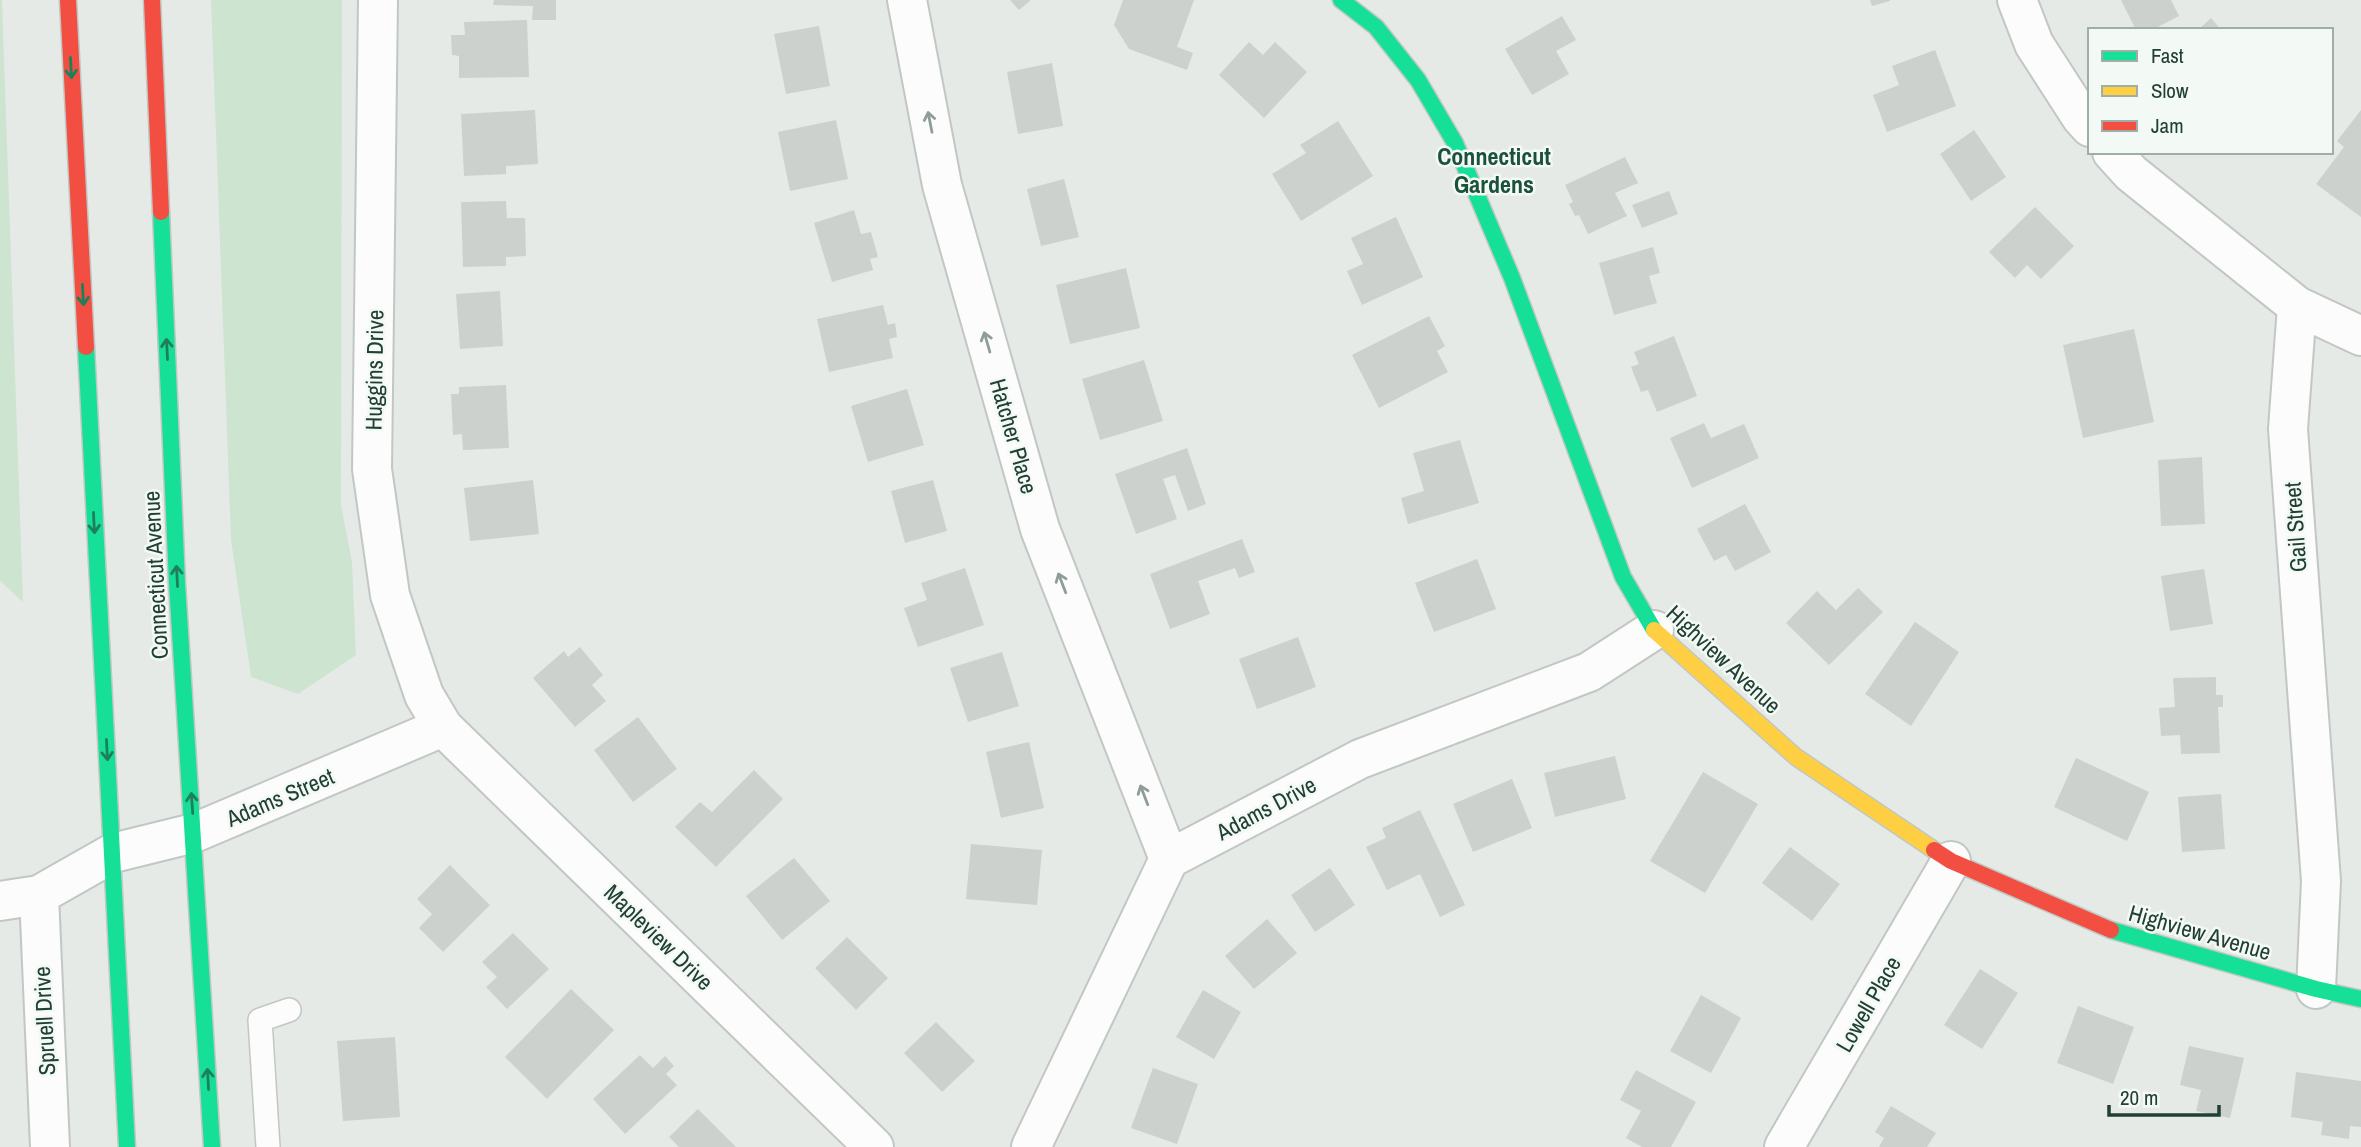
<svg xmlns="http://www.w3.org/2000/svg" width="2361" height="1147" font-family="'Archivo Narrow',sans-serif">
<rect width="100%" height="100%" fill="#e5eae7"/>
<path fill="#cde4d0" d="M0,0H2L23,602L0,581Z
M211,0H342L341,505L352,562L356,655L298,694L251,677L231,540Z"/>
<path fill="#ccd1ce" d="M494,0H556V20H532L533,6L493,5Z
M1010,0H1031L1019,10Z
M1123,0H1194L1177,47L1193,53L1187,70L1129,49L1114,25Z
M1870,0H1890V1L1872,6Z
M2121,0H2171L2179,16L2152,30H2136Z
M1562,16L1576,40L1556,51L1569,74L1532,95L1505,49Z
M2211,18L2221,30H2198Z
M527,20L529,77L459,78V56L452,55L451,35H465L464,22Z
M819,26L830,86L786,94L774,34Z
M1249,42L1263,55L1275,42L1307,72L1264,118L1219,75Z
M1935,50L1956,106L1887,132L1873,95L1899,85L1892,66Z
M1052,63L1063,126L1018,134L1007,72Z
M535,110L538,164L506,166V174L464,176L461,114Z
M2361,110V217L2316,184L2344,147L2337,141Z
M836,120L848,179L790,191L778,132Z
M1338,121L1373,176L1301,221L1272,174L1306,153L1300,145Z
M1974,130L2006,177L1971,201L1940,154Z
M1625,157L1638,183L1615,193L1627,216L1588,234L1579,215L1575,216L1569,204L1573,202L1565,185Z
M1064,179L1079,237L1041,246L1027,189Z
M1669,191L1678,214L1642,228L1632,205Z
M506,201L507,218H525L526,256L506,257V266L463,267L461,202Z
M2035,207L2074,246L2041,279L2027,265L2015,278L1989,252Z
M854,210L861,234L871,232L878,257L870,259L873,270L832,282L814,223Z
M1396,217L1423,277L1362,305L1347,271L1363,264L1351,238Z
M1653,247L1660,273L1649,276L1657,303L1614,315L1599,263Z
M1126,268L1140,328L1070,344L1056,285Z
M500,291L503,346L460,349L456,294Z
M883,305L888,325L895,323L897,337L889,339L893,358L829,372L817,319Z
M1429,316L1445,346L1437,351L1448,372L1379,408L1352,355Z
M2134,329L2154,422L2083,438L2063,345Z
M1674,336L1697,396L1657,412L1648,390L1641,392L1631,367L1639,364L1634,352Z
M1144,360L1163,421L1100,440L1082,379Z
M506,385L509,448L463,450L462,434L453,435L451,394H459V387Z
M907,389L924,445L868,462L851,406Z
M1704,423L1711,438L1744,424L1759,458L1692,488L1670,438Z
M1460,440L1479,503L1408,524L1401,498L1424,491L1413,453Z
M1187,448L1206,504L1188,511L1175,475L1163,479L1177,519L1136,534L1115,474Z
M2202,457L2205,524L2161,526L2158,460Z
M533,480L539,534L470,541L464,488Z
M933,480L947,531L905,543L891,491Z
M1745,504L1771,552L1735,571L1726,555L1714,561L1697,529Z
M1242,539L1255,572L1239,578L1235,568L1198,581L1210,614L1170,629L1150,574Z
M1477,559L1496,609L1434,632L1415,583Z
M965,568L984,625L918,647L904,608L927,600L921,583Z
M2204,569L2213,624L2170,631L2161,576Z
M1858,588L1883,612L1829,665L1786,623L1817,591L1836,610Z
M1915,622L1959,652L1911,726L1865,694Z
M1298,637L1316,687L1257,709L1239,659Z
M580,647L603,675L592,685L606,701L575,727L533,678L564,651L568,657Z
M1002,652L1019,706L968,722L950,668Z
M2216,677V695H2223V707H2218L2220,753L2181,754L2180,735L2161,736L2159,708L2175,707L2173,678Z
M638,717L677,769L633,802L594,750Z
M1029,742L1044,808L1001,818L986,752Z
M1615,756L1626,799L1555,817L1544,773Z
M2076,758L2149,792L2127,841L2054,807Z
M754,770L783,799L716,867L675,827L700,802L712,812Z
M1703,772L1758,804L1705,893L1650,861Z
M1512,779L1532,828L1473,852L1453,804Z
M2221,794L2225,849L2182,852L2178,797Z
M1420,810L1465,905L1440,917L1420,874L1387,890L1366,847L1386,838L1382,828Z
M971,844L1042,850L1037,905L966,899Z
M1790,847L1840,884L1812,921L1762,883Z
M794,858L830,901L782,940L746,896Z
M450,865L490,905L443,952L419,928L432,914L417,899Z
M1330,868L1355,905L1315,932L1291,895Z
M1267,919L1297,953L1254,989L1225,956Z
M513,933L549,969L507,1009L486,987L497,977L482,962Z
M847,937L888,978L856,1010L815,968Z
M1980,969L2018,993L1982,1049L1944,1025Z
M571,989L614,1030L547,1099L505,1057Z
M1203,990L1241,1012L1214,1059L1176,1037Z
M1701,995L1741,1018L1711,1073L1670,1051Z
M2078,1006L2134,1027L2113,1084L2057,1063Z
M936,1022L975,1061L942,1092L904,1053Z
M395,1037L400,1117L343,1121L337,1041Z
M2189,1046L2244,1058L2230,1118L2196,1111L2201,1090L2180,1085Z
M640,1055L653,1068L665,1056L674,1066L666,1074L677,1085L625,1134L593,1099Z
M1153,1068L1198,1084L1177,1144L1131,1128Z
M1636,1070L1696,1102L1671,1147H1642L1626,1138L1641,1111L1620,1100Z
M2296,1072L2361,1081V1127L2350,1126L2349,1139L2321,1135L2323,1122L2291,1117Z
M1891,1106L1936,1133L1927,1147H1879L1884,1138L1875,1132Z
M698,1109L736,1147H679L669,1137Z"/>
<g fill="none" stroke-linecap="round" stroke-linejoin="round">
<defs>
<path id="lane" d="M268,1147L260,1020L289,1010"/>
<path id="street" d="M378,0L372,469L390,595L424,695L443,727L874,1147
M907,0L942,185L1040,529L1169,859
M2017,0L2034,44L2081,117L2090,127
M2112,152L2131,173L2297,306L2361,336
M2297,306L2288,429L2321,881L2316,989
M39,895L50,1147
M0,901L39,895L113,853L194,833L443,727
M1031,1147L1169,859L1360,759L1589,672L1654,630
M1784,1147L1951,861"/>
<path id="fast" d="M1341,0L1376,27L1418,80L1455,143L1512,278L1623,577L1654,630
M161,212L177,583L212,1147
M86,347L127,1147
M2111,930L2316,989L2361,999"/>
<path id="slow" d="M1654,630L1796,757L1934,850"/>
<path id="jam" d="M68,0L86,347
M152,0L161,212
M1934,850L1951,861L2111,930"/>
</defs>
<use href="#lane" stroke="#c2c7c4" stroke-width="26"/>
<use href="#street" stroke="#c2c7c4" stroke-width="42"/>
<use href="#fast" stroke="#c0c8c4" stroke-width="19"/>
<use href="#slow" stroke="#c0c8c4" stroke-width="19"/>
<use href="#jam" stroke="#c0c8c4" stroke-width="19"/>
<use href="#lane" stroke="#fbfcfb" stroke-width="23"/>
<use href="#street" stroke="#fbfcfb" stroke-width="38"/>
<use href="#fast" stroke="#16e098" stroke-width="16"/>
<use href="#slow" stroke="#ffcf43" stroke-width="16"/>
<use href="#jam" stroke="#f24e42" stroke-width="16"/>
</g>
<defs><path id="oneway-shaft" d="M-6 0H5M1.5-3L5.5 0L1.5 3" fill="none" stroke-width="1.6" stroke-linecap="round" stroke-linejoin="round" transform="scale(1.75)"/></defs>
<g stroke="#1d7f5b">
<use href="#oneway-shaft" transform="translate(71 68) rotate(87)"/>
<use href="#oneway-shaft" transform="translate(83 295) rotate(87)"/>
<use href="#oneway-shaft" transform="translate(167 349) rotate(-93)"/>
<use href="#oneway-shaft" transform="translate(94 523) rotate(87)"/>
<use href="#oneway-shaft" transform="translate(177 576) rotate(-93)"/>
<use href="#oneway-shaft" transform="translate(107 750) rotate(87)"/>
<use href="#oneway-shaft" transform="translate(192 803) rotate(-94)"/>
<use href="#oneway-shaft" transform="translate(208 1079) rotate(-93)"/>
</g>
<g stroke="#8e9e96">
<use href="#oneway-shaft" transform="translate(930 122) rotate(-101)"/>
<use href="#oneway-shaft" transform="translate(987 342) rotate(-106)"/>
<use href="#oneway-shaft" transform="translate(1062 583) rotate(-111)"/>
<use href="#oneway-shaft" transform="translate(1144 795) rotate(-111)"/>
</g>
<g text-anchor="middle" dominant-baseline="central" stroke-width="5" stroke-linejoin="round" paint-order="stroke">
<g font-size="23" fill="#213f32" stroke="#f3f9f5">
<text transform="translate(374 370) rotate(-89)">Huggins Drive</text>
<text transform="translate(1014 436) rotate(74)">Hatcher Place</text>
<text transform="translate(2295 527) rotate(-94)">Gail Street</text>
<text transform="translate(155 575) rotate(-93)">Connecticut Avenue</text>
<text transform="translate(1724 659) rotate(43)">Highview Avenue</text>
<text transform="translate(280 797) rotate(-23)">Adams Street</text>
<text transform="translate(1266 808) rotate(-28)">Adams Drive</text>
<text transform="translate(2200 932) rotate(16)">Highview Avenue</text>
<text transform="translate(659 937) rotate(44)">Mapleview Drive</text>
<text transform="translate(1868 1004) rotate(-60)">Lowell Place</text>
<text transform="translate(44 1021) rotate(-93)">Spruell Drive</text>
</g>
<g font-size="24" font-weight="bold" fill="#1c523c" stroke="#f3f9f5">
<text x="1494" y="156">Connecticut<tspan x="1494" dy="28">Gardens</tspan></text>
</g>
</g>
<rect x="2088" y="28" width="245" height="126" fill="#f3f9f5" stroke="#9fafa7" stroke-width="2"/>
<rect x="2102" y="51" width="35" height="10" fill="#16e098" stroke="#9fafa7" stroke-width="2"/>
<text x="2151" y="63" font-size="21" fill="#213f32">Fast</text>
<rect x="2102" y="86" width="35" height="10" fill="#ffcf43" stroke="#9fafa7" stroke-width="2"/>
<text x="2151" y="98" font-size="21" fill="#213f32">Slow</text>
<rect x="2102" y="121" width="35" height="10" fill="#f24e42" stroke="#9fafa7" stroke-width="2"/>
<text x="2151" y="133" font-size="21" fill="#213f32">Jam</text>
<path d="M2109 1105v10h110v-10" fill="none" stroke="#213f32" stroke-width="3.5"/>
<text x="2120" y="1105" font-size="21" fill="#213f32" stroke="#f3f9f5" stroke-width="5" paint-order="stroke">20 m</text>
</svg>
